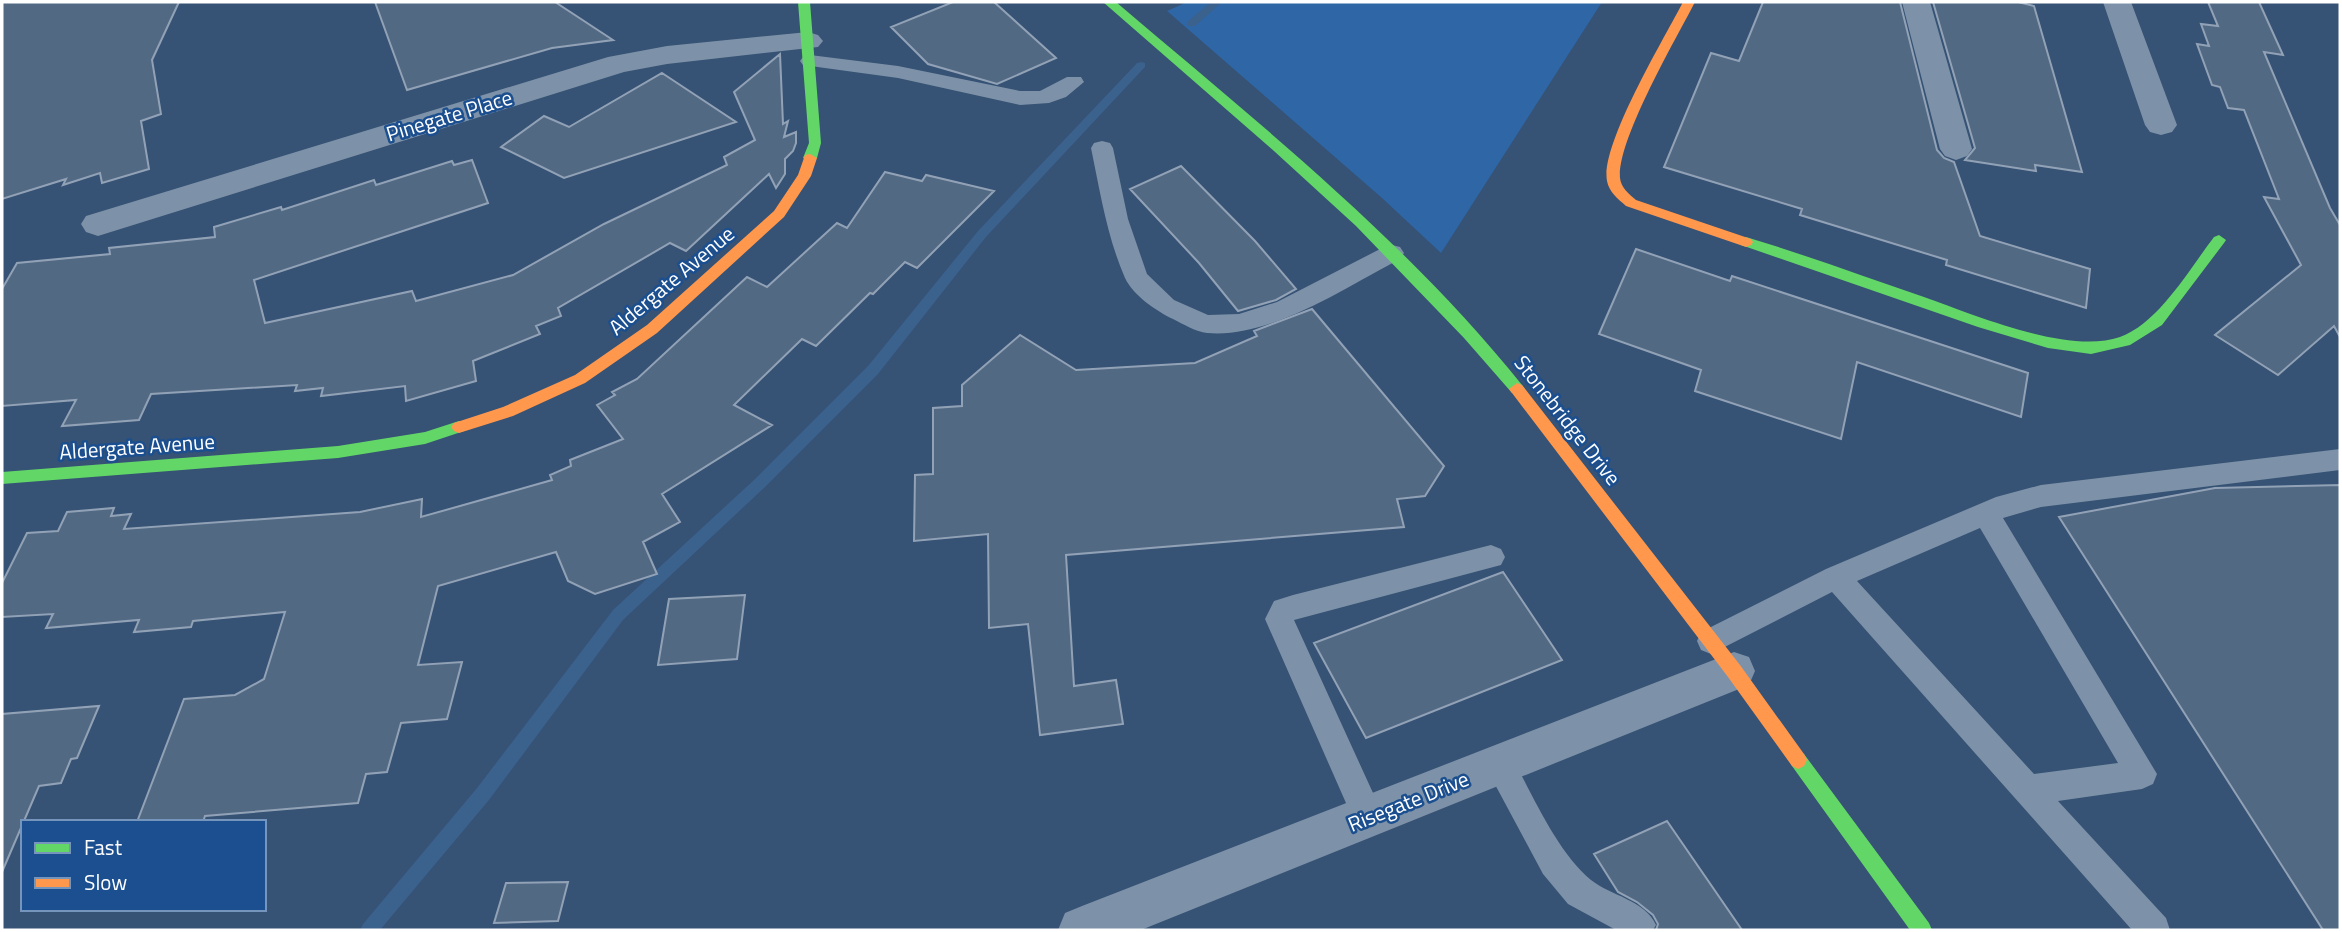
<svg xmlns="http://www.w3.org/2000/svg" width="2342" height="932" font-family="'Titillium Web',sans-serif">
<rect width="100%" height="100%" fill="#365274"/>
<path fill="#2f66a5" d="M1187,2H1602L1441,253L1382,198L1167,11Z"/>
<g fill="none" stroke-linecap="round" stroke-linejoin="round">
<path fill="#3b618d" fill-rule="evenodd" d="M1211,2H1222L1195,26H1187V22Z
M1141,62L1145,63V67L986,237L878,374L765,487L623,620L489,800L380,930H360L363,924L477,788L613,610L755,479L868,366L978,231L1137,63Z"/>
</g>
<path fill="#526984" stroke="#92a2b6" stroke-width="2" d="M2,2H179L152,60L161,114L141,121L149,169L102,183L100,173L63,185L66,179L2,199Z
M375,2H555L613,40L552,48L407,90Z
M953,2H994L1056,58L997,84L928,64L891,27Z
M1763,2H1900L1937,150L1944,158L1954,162L1980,236L2090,269L2086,308L1946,265L1947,260L1800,215L1802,209L1664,167L1711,53L1739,61Z
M1933,2H2018L2034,6L2082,172L2035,165L2036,171L1965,160L1975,148Z
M2208,2H2259L2283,55L2264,52L2330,208L2340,225V337L2334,326L2278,375L2215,335L2301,265L2264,197L2279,199L2244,110L2228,108L2220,87L2212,85L2197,44L2209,46L2201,24L2218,26Z
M780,54L783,124L788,121L784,137L796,132V143L793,151L785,159V174L776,188L769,174L686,251L670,243L558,308L561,316L536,326L540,334L473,361L476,381L406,401L405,386L321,396L323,388L295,391L297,385L151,394L139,420L62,426L76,400L2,406V289L17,263L110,254L109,248L215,237L214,227L281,207L282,210L374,180L376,185L452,161L454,165L472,160L488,203L254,280L265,323L412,291L416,301L513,275L604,224L727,165L724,157L755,140L734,92Z
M662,73L736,122L564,178L501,147L544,116L569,127Z
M1181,166L1255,241L1296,289L1276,300L1238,311L1199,263L1130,189Z
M885,172L922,181L926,175L994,191L917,268L905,262L873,294L870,293L816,346L802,339L734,405L772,425L662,494L680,522L643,542L657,574L595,594L568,581L556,552L438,586L418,665L462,662L447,719L401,723L387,772L366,774L358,803L205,816L203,822H137L184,699L235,695L264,679L285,612L193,621L191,627L134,632L139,620L46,628L53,614L2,617V583L27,533L58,531L67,512L114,508L111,516L131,514L124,529L360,512L422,499L421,517L552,480L550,475L571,466L570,460L623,439L597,405L615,395L612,392L637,379L747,277L767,287L837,223L847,228Z
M1636,249L1730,281L1732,276L2028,373L2021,417L1857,362L1841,439L1695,391L1701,370L1599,334Z
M1312,309L1444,466L1425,496L1397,499L1404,527L1066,555L1074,686L1116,680L1123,724L1040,735L1028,624L989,628L988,534L914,541L915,475L933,474V408L962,406V385L1020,335L1076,370L1195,363L1257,336L1254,331Z
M2340,485V930H2323L2059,517L2215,488Z
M1503,572L1562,660L1366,738L1314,643Z
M745,595L737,659L658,665L669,599Z
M99,706L77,758L71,759L61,783L39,786L2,872V714Z
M1667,821L1742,930H1656L1658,924L1653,915L1637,902L1618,892L1594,854Z
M568,882L558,921L494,923L506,883Z"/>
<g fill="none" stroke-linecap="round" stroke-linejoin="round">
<path fill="#7d92a8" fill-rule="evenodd" d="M810,55L898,66L1020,91H1040L1067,77H1081L1084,82L1066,97L1049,103L1020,105L898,78L803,65L800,61L803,57Z
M1102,141L1110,143L1113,148L1128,219L1147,274L1174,300L1208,315L1239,314L1277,302L1384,247L1392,245L1400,247L1404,253L1400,259C1346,287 1270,339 1207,333C1196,332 1183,324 1173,319C1156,311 1133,295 1125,278C1107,237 1100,191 1091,148L1094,143Z
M2340,449V470L2041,507L2003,518L2157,774L2153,784L2142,789L2058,801L2166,918L2170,930H2132L1832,592L1711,654L1701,650L1697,641L1701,632L1826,569L1996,497L2041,485ZM1980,528L2118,763L2034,774L1857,581Z
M1491,545L1501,549L1505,557L1501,565L1294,620L1384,817L1379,828L1368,832L1357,828L1265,619L1274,601L1293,595Z
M1499,750L1510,754C1532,793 1556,851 1591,880C1611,896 1645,900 1656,925L1653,930H1616L1568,904L1543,874L1484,764L1488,754Z"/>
<path fill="#7d92a8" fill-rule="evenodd" d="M1902,2H1930L1972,149L1967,156L1956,160L1945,156L1940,149Z
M2103,2H2131L2177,125L2172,132L2161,135L2150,132L2145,125Z
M808,32L818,35L823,41L818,47L667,64L624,72L98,236L86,232L81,224L86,216L608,57L667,46Z
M1734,652L1749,657L1755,671L1749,685L1141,930H1058L1065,913L1082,906Z"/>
<path fill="#63d668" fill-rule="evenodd" d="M798,2H810L821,143L817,158L810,162L803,158L809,143Z
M1103,2H1116C1257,122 1406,240 1522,385L1525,389L1522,393H1512L1464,338L1356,226L1274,151Z
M2219,235L2226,240L2224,243L2162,325L2130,345L2091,354L2048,348L1978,327L1741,245L1739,242L1746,237C1806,255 1865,277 1924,297C1975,315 2068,355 2120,337C2159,323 2190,268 2214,237Z
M459,421L464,423L467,427L464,431L425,444L338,458L2,484V472L338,446L425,432Z
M1798,751L1804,754L1929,923L1932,930H1910L1792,766L1789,760L1792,754Z"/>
<path fill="#ff974d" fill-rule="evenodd" d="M1683,2H1695C1676,39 1617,140 1620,178C1621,188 1629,194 1636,200L1751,239L1753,242L1751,245L1746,247L1626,206C1618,199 1609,192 1607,181C1600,145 1665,37 1683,2Z
M810,154L817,158L811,176L784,217L657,333L585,383L513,416L459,433L454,431L451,427L454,423L503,407L575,375L647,325L774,211L798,175L805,155Z
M1517,383L1522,385L1740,665L1804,754L1807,760L1804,766L1798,769L1792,766L1728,677L1512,393L1509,389Z"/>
</g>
<g text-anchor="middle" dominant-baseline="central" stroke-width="5" stroke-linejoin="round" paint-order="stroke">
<g font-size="21" fill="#fff" stroke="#1b4f8f">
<text transform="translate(449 115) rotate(-17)">Pinegate Place</text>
<text transform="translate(671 280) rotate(-40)">Aldergate Avenue</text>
<text transform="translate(1568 420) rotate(52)">Stonebridge Drive</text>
<text transform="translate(137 446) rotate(-4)">Aldergate Avenue</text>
<text transform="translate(1408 801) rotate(-22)">Risegate Drive</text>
</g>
</g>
<rect width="2342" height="932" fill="none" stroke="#ffffff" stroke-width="7"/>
<rect x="21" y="820" width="245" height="91" fill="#1b4f8f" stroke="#7695bc" stroke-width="2"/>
<rect x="35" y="843" width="35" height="10" fill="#63d668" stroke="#7695bc" stroke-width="2"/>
<text x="84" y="855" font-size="21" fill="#ffffff">Fast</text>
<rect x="35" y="878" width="35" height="10" fill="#ff974d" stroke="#7695bc" stroke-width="2"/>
<text x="84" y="890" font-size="21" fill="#ffffff">Slow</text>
</svg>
